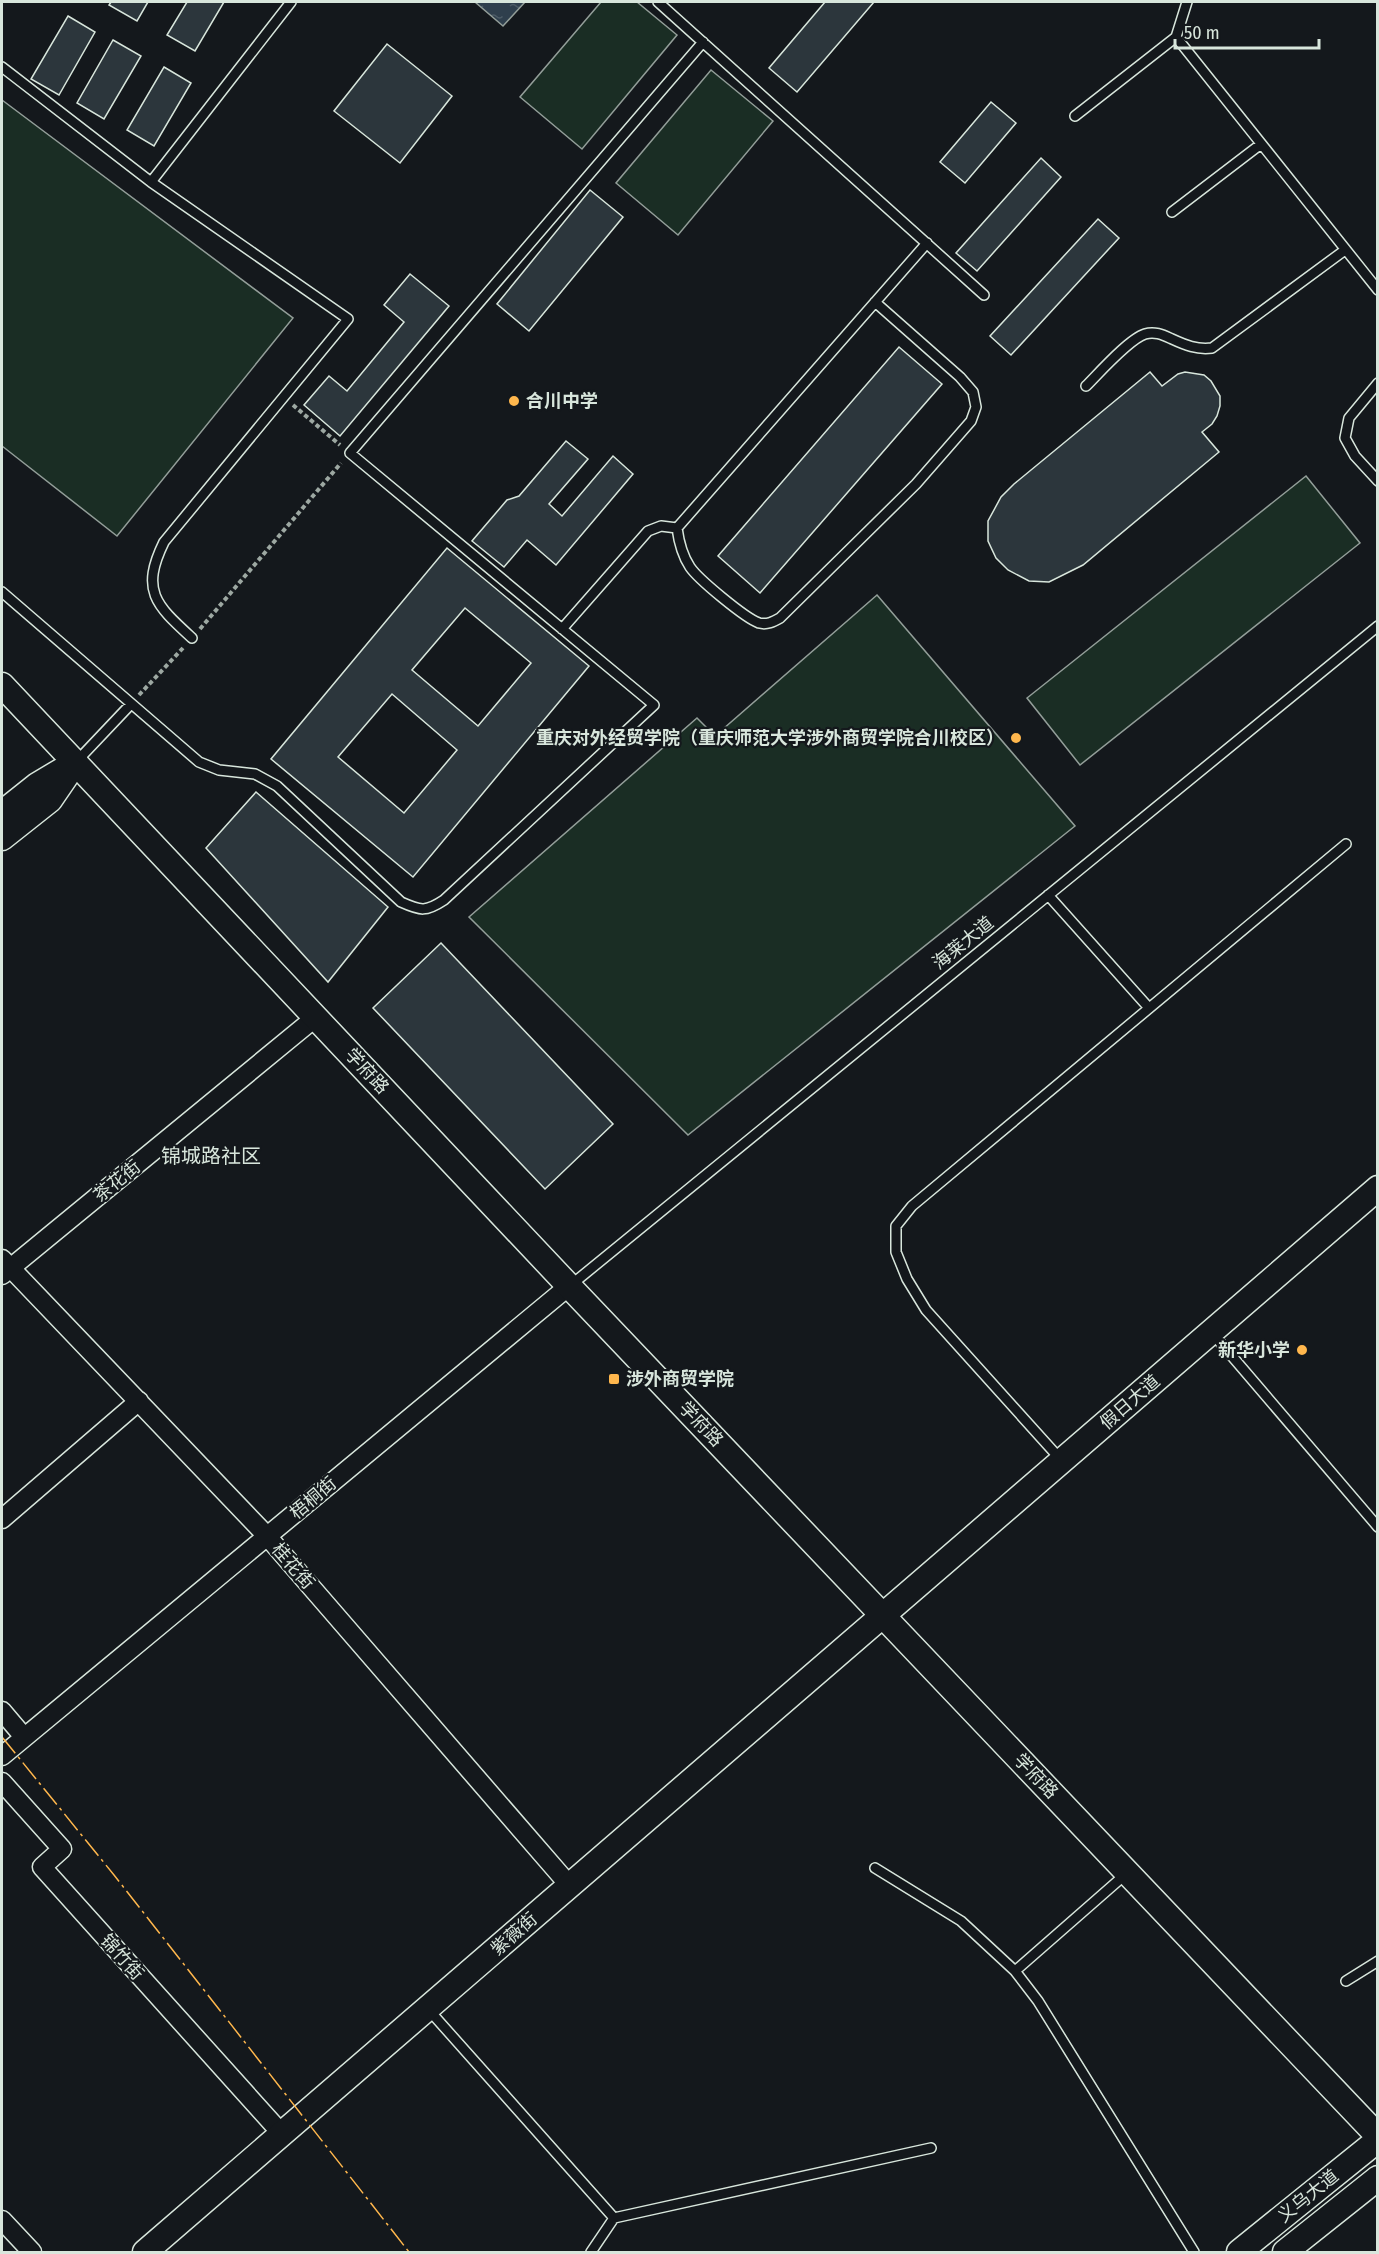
<svg xmlns="http://www.w3.org/2000/svg" width="1379" height="2254" font-family="'Fira Sans Condensed','Noto Sans SC',sans-serif">
<defs>
<pattern id="water-ripples" width="26" height="14" patternUnits="userSpaceOnUse" patternTransform="scale(1.5)"><rect width="26" height="14" fill="#2f3f4d"/><path d="M2 4q2-2 4 0t4 0M15 11q2-2 4 0t4 0" fill="none" stroke="#4c5b66"/></pattern>
</defs>
<rect width="100%" height="100%" fill="#14181c"/>
<path fill="#1a2d24" stroke="#939e99" stroke-width="1.5" d="M601,2H637L677,35L582,149L520,97Z
M711,70L773,121L678,235L616,183Z
M2,100L293,318L117,536L2,446Z
M1306,476L1360,543L1080,765L1027,698Z
M877,595L1075,826L688,1135L469,917L697,718L715,736Z"/>
<path fill="url(#water-ripples)" stroke="#939e99" stroke-width="1.5" d="M475,2H525L503,26Z"/>
<path fill="#2c363c" stroke="#d8e6dc" stroke-width="1.5" fill-rule="evenodd" d="M111,2H148L137,21L109,5Z
M187,2H224L195,51L167,35Z
M825,2H874L797,92L769,68Z
M68,16L95,32L59,95L31,79Z
M113,40L141,56L104,119L77,103Z
M387,44L452,96L400,163L334,111Z
M164,67L191,83L154,146L127,130Z
M991,102L1016,123L965,183L940,162Z
M1041,158L1061,177L977,271L956,253Z
M590,190L623,217L529,331L497,304Z
M1098,219L1119,238L1011,355L990,336Z
M410,274L449,306L340,436L304,405L329,376L347,391L404,322L384,305Z
M899,347L942,384L760,593L718,556Z
M1150,372L1162,386L1178,374L1185,372L1204,375L1211,381L1220,396V406L1217,416L1212,424L1202,432L1219,452L1083,565L1049,582L1029,581L1008,570L996,558L988,541V521L1001,497L1014,484Z
M566,441L588,459L549,504L562,516L613,456L633,474L556,565L527,540L504,567L472,541L507,500L519,496Z
M447,548L589,666L413,877L271,759ZM465,608L531,663L478,726L412,670ZM392,694L457,750L404,813L338,757Z
M256,792L388,907L328,982L206,848Z
M441,943L613,1124L545,1189L373,1008Z"/>
<g fill="none" stroke-linecap="round" stroke-linejoin="round">
<defs>
<path id="lane" d="M658,2L984,295
M1187,2L1176,37L1378,290
M2,67L151,182
M1075,116L1176,37
M1172,212L1261,144
M1378,383L1349,418L1345,438L1355,456L1378,481
M1086,386C1099,373 1129,339 1145,334C1155,331 1163,335 1172,339C1185,345 1197,350 1212,348L1345,250
M677,528C679,543 682,555 690,567C698,579 745,618 759,623C767,625 773,622 780,618L916,484L971,421L976,407L973,392L960,377L875,302
M2,592L199,762L219,770L255,774L277,786L401,902C421,911 426,912 444,900L654,705L350,453L703,42
M562,629L648,531L661,526L677,528L927,243
M192,638C156,605 140,591 164,542L348,319L151,182L291,2
M77,761L131,704
M1048,895L1149,1008
M571,1285L1378,626
M1213,1334L1378,1527
M1062,1461L926,1310L907,1279L896,1252V1226L912,1206L1346,844
M875,1868L961,1921L1015,1971L1038,2001L1194,2252
M1015,1971L1127,1873
M1346,1981L1378,1961
M428,2009L614,2218
M591,2252L614,2218L931,2148"/>
<path id="street" d="M2,1259L267,1536L570,1886
M2,1275L316,1017
M2,1519L139,1401
M2,1711L24,1737
M2,1756L569,1286
M2,1782L62,1849L42,1867L282,2134
M2,2220L32,2252"/>
<path id="secondary" d="M2,685L569,1286L1378,2136
M2,813L37,785L69,766
M2,838L50,800L76,762
M145,2252L1378,1188
M1239,2252L1378,2140
M1285,2252L1378,2178"/>
</defs>
<use href="#lane" stroke="#d8e6dc" stroke-width="12"/>
<use href="#street" stroke="#d8e6dc" stroke-width="21"/>
<use href="#secondary" stroke="#d8e6dc" stroke-width="27"/>
<path stroke="#9da8a2" stroke-width="4" stroke-dasharray="4.5 3" stroke-linecap="butt" d="M293,405L340,445
M200,629L341,463
M139,695L183,648"/>
<use href="#lane" stroke="#14181c" stroke-width="9"/>
<use href="#street" stroke="#14181c" stroke-width="18"/>
<use href="#secondary" stroke="#14181c" stroke-width="24"/>
<path stroke="#ffb74d" stroke-width="1.5" stroke-dasharray="21 4.5 3 4.5" stroke-linecap="butt" d="M2,1737L114,1875L409,2252"/>
</g>
<g fill="#ffb74d" stroke="#14181c" stroke-width="2">
<circle cx="514" cy="401" r="6"/>
<circle cx="1016" cy="738" r="6"/>
<circle cx="1302" cy="1350" r="6"/>
<rect x="608" y="1373" width="12" height="12" rx="3"/>
</g>
<g text-anchor="middle" dominant-baseline="central" stroke-width="4.5" stroke-linejoin="round" paint-order="stroke">
<g font-size="18" font-weight="bold" fill="#d8e6dc" stroke="#14181c" text-anchor="start">
<text x="526" y="401">合川中学</text>
<text x="1004" y="738" text-anchor="end">重庆对外经贸学院（重庆师范大学涉外商贸学院合川校区）</text>
<text x="1290" y="1350" text-anchor="end">新华小学</text>
<text x="626" y="1379">涉外商贸学院</text>
</g>
<g font-size="18" fill="#d8e6dc" stroke="#14181c">
<text transform="translate(963 943) rotate(-39)">海莱大道</text>
<text transform="translate(367 1071) rotate(47)">学府路</text>
<text transform="translate(117 1181) rotate(-39)">茶花街</text>
<text transform="translate(1130 1402) rotate(-41)">假日大道</text>
<text transform="translate(701 1424) rotate(46)">学府路</text>
<text transform="translate(313 1498) rotate(-40)">梧桐街</text>
<text transform="translate(293 1566) rotate(49)">桂花街</text>
<text transform="translate(1036 1776) rotate(46)">学府路</text>
<text transform="translate(514 1934) rotate(-41)">紫薇街</text>
<text transform="translate(122 1957) rotate(48)">锦竹街</text>
<text transform="translate(1308 2196) rotate(-39)">义乌大道</text>
</g>
<g font-size="20" fill="#d8e6dc" stroke="#14181c">
<text x="211" y="1156">锦城路社区</text>
</g>
</g>
<rect width="1379" height="2254" fill="none" stroke="#d8e6dc" stroke-width="6"/>
<path d="M1175 39v9h144v-9" fill="none" stroke="#d8e6dc" stroke-width="3"/>
<text x="1184" y="39" font-size="18" fill="#d8e6dc" stroke="#14181c" stroke-width="4.5" paint-order="stroke">50 m</text>
</svg>
